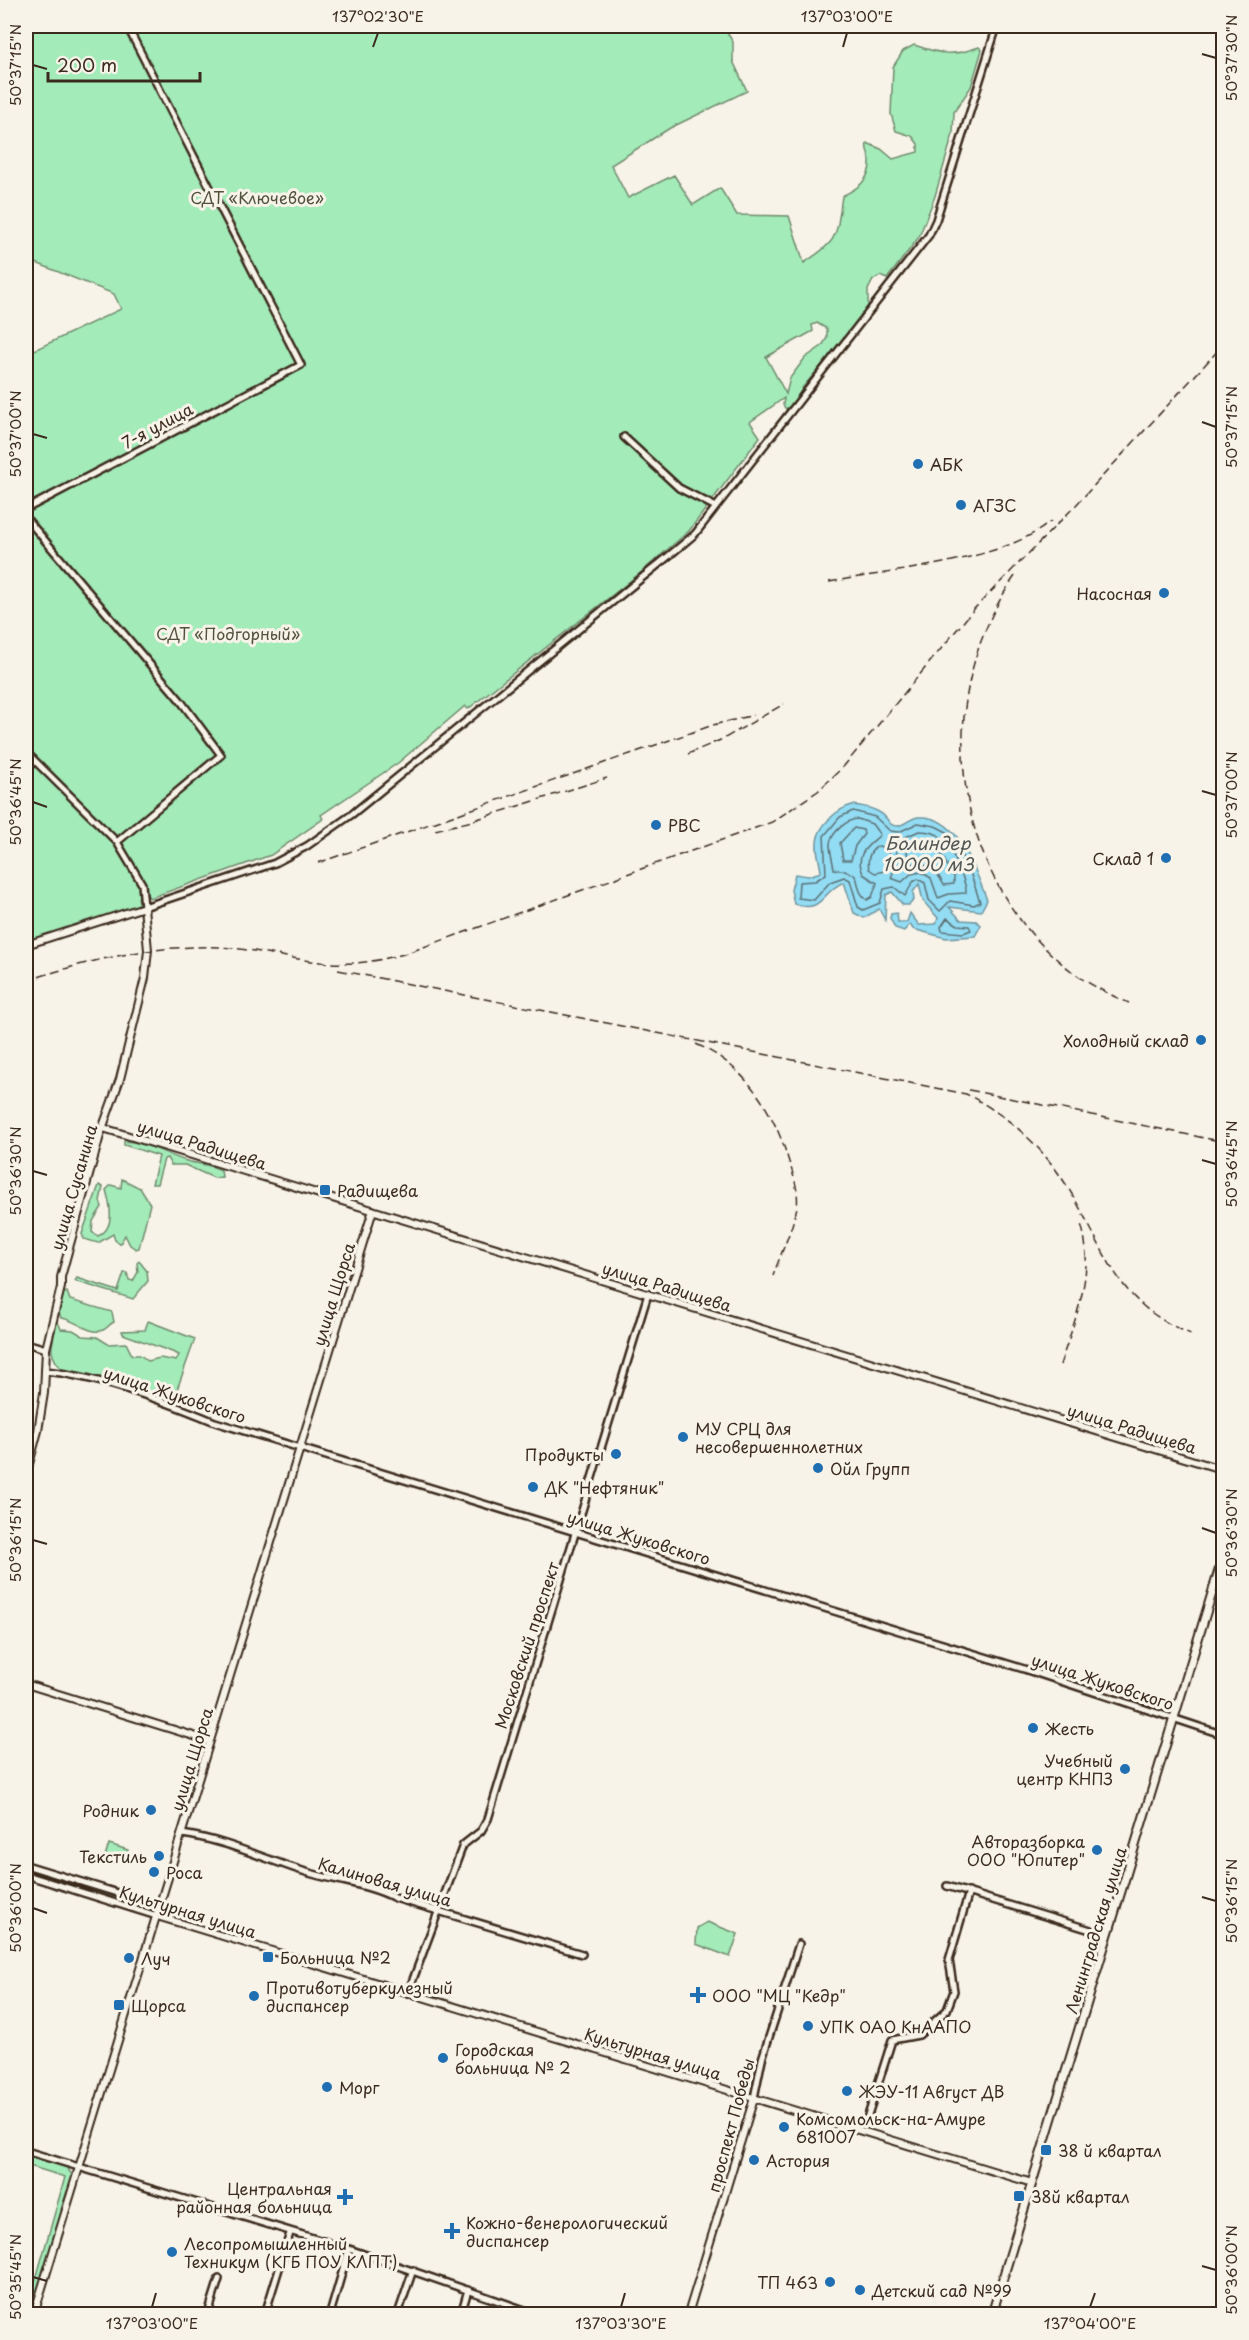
<svg xmlns="http://www.w3.org/2000/svg" width="1249" height="2340" font-family="'Playpen Sans',sans-serif">
<rect width="100%" height="100%" fill="#f7f3e8"/>
<filter id="ink" filterUnits="userSpaceOnUse"><feTurbulence type="fractalNoise" baseFrequency=".0167" numOctaves="2"/><feDisplacementMap in="SourceGraphic" scale="12" xChannelSelector="R" yChannelSelector="G"/><feConvolveMatrix kernelMatrix="1 2 1 2 8 2 1 2 1" color-interpolation-filters="sRGB"/></filter>
<g filter="url(#ink)">
<path fill="#a3ebb9" stroke="#6f8a6c" stroke-width="1.5" fill-rule="evenodd" d="M26,26H723L733,42V61L747,91L670,128L611,165L628,198L674,175L693,205L720,188L737,215L789,216L804,263C840,239 836,237 842,196C857,189 871,180 870,161C870,154 865,151 867,143L881,149L893,159L918,152V144L912,136L896,131L891,114L893,67L903,51L914,45C941,54 952,57 979,47L982,50L971,87L954,112L953,134L935,196L919,237L887,279L880,276L873,280L868,290V307L852,330L803,387L793,405L786,409L783,405L784,398L750,422L760,437L689,531L639,574L468,709L465,706L398,763L321,815L323,819L271,855L150,898L146,894L138,898L141,905L26,941V354L121,309L114,294L26,259ZM817,323L827,329V338L822,346L805,358L790,378L786,394L766,357L813,331L812,325Z
M124,1141C146,1142 163,1153 183,1160C195,1164 209,1164 221,1170L222,1177L214,1178L185,1165H171L167,1158L164,1159L157,1184H152L159,1156L124,1145Z
M122,1179L140,1188L150,1204L139,1248L136,1249L130,1245L125,1235L120,1244L115,1240L113,1234L98,1243L84,1239L82,1234L99,1185L103,1187L100,1201L102,1207L93,1221L92,1232L98,1236C116,1228 110,1204 106,1190L111,1185L121,1188Z
M139,1261L147,1271L148,1281L133,1299L75,1281L77,1278L80,1279L118,1291L124,1273H127L129,1280L133,1281L138,1272L137,1263Z
M67,1292L70,1300L112,1312L114,1322C109,1324 108,1328 103,1330C90,1336 75,1319 61,1318L58,1310L64,1293Z
M148,1321L195,1339L174,1398H159L62,1370C44,1348 55,1345 56,1322H58L61,1329L73,1330L83,1336L97,1337L108,1344L126,1343L132,1355H140L148,1361L160,1358L176,1361L179,1355L172,1352L123,1334L122,1331L145,1330Z
M109,1844L128,1850L126,1860L105,1856Z
M26,1868L152,1907L151,1912L26,1873Z
M707,1922L738,1934L730,1957L696,1944L697,1928Z
M26,2154L66,2167L74,2177L70,2189L67,2191L61,2210L63,2214L32,2314H26L65,2177L26,2165Z"/>
<path fill="#92dcf4" stroke="#6f959e" stroke-width="1.5" d="M852,805C864,806 879,809 886,818C890,822 890,826 897,826C904,826 910,818 918,817C959,814 975,870 987,900L981,911L949,907L961,920L976,921L981,925L975,936L946,938L913,929L910,924L904,931L895,928L890,918L891,914L897,913L898,922H907L910,913L919,925L936,924L938,918L923,901L919,884L913,892L914,900L909,905H903L892,892L886,895L885,920L879,909L864,918L854,913L844,882C821,891 824,914 794,904L791,890L795,874L808,876L821,872C820,862 816,852 817,842C818,826 837,809 852,805Z"/>
<g fill="none" stroke-linecap="round" stroke-linejoin="round">
<path stroke="#5e7174" stroke-width="1.5" d="M853,811L875,817L890,831L899,832L918,823L935,826L947,832L969,869L980,902L974,905L950,901L940,911L929,900L925,883L918,879L913,882L905,896L894,887L884,889L880,903L863,910L858,907L850,880L844,877L830,882L814,900L798,898L799,882L815,881L826,874L824,836L840,817Z
M858,819L872,824L880,835C868,846 854,854 863,874L877,883L872,897L867,900C849,885 870,873 834,869C833,861 830,853 830,844C831,833 847,819 858,819Z
M854,828L863,830L864,834L855,846L851,860H843L840,843Z
M919,831C927,831 936,832 942,838C950,845 967,883 966,893L949,894L938,898L931,878L921,872L911,874L902,882L891,878L898,859L894,842Z
M921,840L936,845L954,877V884L944,885C932,863 929,866 908,863L907,848Z
M878,846L887,848L891,858L884,871L875,873L869,869C867,859 869,851 878,846Z
M947,918L958,925L969,926L971,930L963,933L942,931L941,927Z"/>
<defs>
<path id="minor" d="M624,437L679,488L716,507
M26,509L301,365L127,26
M26,518L180,700L221,755L117,842
M26,752L117,842L142,884L144,907L275,863L307,846L351,815L665,559L695,534L716,507L929,235L936,220L997,26
M26,1343L46,1349
M45,1371C96,1376 167,1402 215,1422L1024,1669L1224,1735
M182,1834C225,1840 264,1859 306,1872C335,1881 368,1884 395,1898L582,1954
M26,1865L160,1906
M26,1875L157,1916
M947,1886L1107,1935
M408,1993L463,1845L481,1831L488,1819L648,1294
M754,2098L762,2059L799,1944
M853,2127L867,2119L892,2040L919,2035L947,2010L954,1991L949,1960L969,1892
M26,2151L349,2249L536,2314
M208,2314L219,2279
M265,2314L290,2233
M330,2314L349,2249
M398,2314L413,2270
M461,2314L468,2290"/>
<path id="tertiary" d="M26,945L144,907L148,950L145,978L120,1079L101,1132L61,1277V1287L46,1349L44,1393L38,1431L26,1475
M103,1128L1224,1470
M26,1684L210,1741
M157,1916L1032,2183
M34,2314L373,1210
M688,2314L754,2098"/>
<path id="secondary" d="M992,2314L1224,1554"/>
</defs>
<use href="#minor" stroke="#3b2a1e" stroke-width="10"/>
<use href="#tertiary" stroke="#3b2a1e" stroke-width="10"/>
<use href="#secondary" stroke="#3b2a1e" stroke-width="11"/>
<use href="#minor" stroke="#f7f3e8" stroke-width="5"/>
<use href="#tertiary" stroke="#f7f3e8" stroke-width="6"/>
<use href="#secondary" stroke="#f7f3e8" stroke-width="7"/>
<path stroke="#3b2a1e" stroke-width="1.5" stroke-dasharray="9 4.5" stroke-linecap="butt" d="M1015,576C927,702 951,888 1081,978C1096,988 1113,996 1129,1003
M829,582C889,571 1007,561 1051,521
M688,754L725,738L784,704
M435,830L468,822L607,778
M318,863L713,725L754,715
M338,970L966,1094C1013,1118 1047,1151 1073,1196C1109,1258 1118,1305 1191,1334
M26,981C89,960 151,945 218,947C264,949 309,966 355,963C372,962 388,958 404,954L772,822L818,791L844,766L974,609L1076,505L1224,344
M696,1044C746,1066 774,1111 789,1162C794,1176 799,1192 797,1207C792,1230 781,1253 773,1276
M969,1090L1224,1142
M1060,1365C1075,1319 1097,1269 1080,1221"/>
</g>
</g>
<path fill="none" stroke="#3b2a1e" stroke-width="2" d="M373,47L378,33M843,47L847,33M1202,54L1216,58M33,65L47,69M1202,422L1216,427M33,434L47,438M1202,791L1216,795M33,802L47,807M1202,1160L1216,1164M33,1171L47,1175M1202,1528L1216,1533M33,1540L47,1544M1202,1897L1216,1901M33,1908L47,1913M1202,2266L1216,2270M33,2277L47,2281M152,2307L156,2293M621,2307L625,2293M1090,2307L1095,2293"/>
<g fill="#1f6fb2" stroke="#f7f3e8" stroke-width="2">
<circle cx="918" cy="464" r="6"/>
<circle cx="961" cy="505" r="6"/>
<circle cx="1164" cy="593" r="6"/>
<circle cx="656" cy="825" r="6"/>
<circle cx="1166" cy="858" r="6"/>
<circle cx="1201" cy="1040" r="6"/>
<rect x="319" y="1184" width="12" height="12" rx="3"/>
<circle cx="683" cy="1437" r="6"/>
<circle cx="616" cy="1454" r="6"/>
<circle cx="818" cy="1468" r="6"/>
<circle cx="533" cy="1487" r="6"/>
<circle cx="1033" cy="1728" r="6"/>
<circle cx="1125" cy="1769" r="6"/>
<circle cx="151" cy="1810" r="6"/>
<circle cx="1097" cy="1850" r="6"/>
<circle cx="159" cy="1856" r="6"/>
<circle cx="154" cy="1872" r="6"/>
<rect x="262" y="1951" width="12" height="12" rx="3"/>
<circle cx="129" cy="1958" r="6"/>
<path d="M695 1986h6v6h6v6h-6v6h-6v-6h-6v-6h6z"/>
<circle cx="254" cy="1996" r="6"/>
<rect x="113" y="1999" width="12" height="12" rx="3"/>
<circle cx="808" cy="2026" r="6"/>
<circle cx="443" cy="2058" r="6"/>
<circle cx="327" cy="2087" r="6"/>
<circle cx="847" cy="2091" r="6"/>
<circle cx="784" cy="2127" r="6"/>
<rect x="1040" y="2144" width="12" height="12" rx="3"/>
<circle cx="754" cy="2160" r="6"/>
<rect x="1013" y="2190" width="12" height="12" rx="3"/>
<path d="M342 2188h6v6h6v6h-6v6h-6v-6h-6v-6h6z"/>
<path d="M449 2222h6v6h6v6h-6v6h-6v-6h-6v-6h6z"/>
<circle cx="172" cy="2252" r="6"/>
<circle cx="830" cy="2282" r="6"/>
<circle cx="860" cy="2290" r="6"/>
</g>
<g text-anchor="middle" dominant-baseline="central" stroke-width="6" stroke-linejoin="round" paint-order="stroke">
<g font-size="16" fill="#50513d" stroke="#f7f3e8">
<text x="257" y="197">СДТ «Ключевое»</text>
<text x="228" y="633">СДТ «Подгорный»</text>
</g>
<g font-size="16" fill="#3b2a1e" stroke="#f7f3e8">
<text transform="translate(157 425) rotate(-28)">7-я улица</text>
<text transform="translate(202 1144) rotate(17)">улица Радищева</text>
<text transform="translate(73 1187) rotate(-74)">улица Сусанина</text>
<text transform="translate(667 1286) rotate(17)">улица Радищева</text>
<text transform="translate(333 1294) rotate(-73)">улица Щорса</text>
<text transform="translate(175 1394) rotate(18)">улица Жуковского</text>
<text transform="translate(1132 1428) rotate(17)">улица Радищева</text>
<text transform="translate(639 1537) rotate(17)">улица Жуковского</text>
<text transform="translate(526 1645) rotate(-72)">Московский проспект</text>
<text transform="translate(1103 1681) rotate(18)">улица Жуковского</text>
<text transform="translate(191 1759) rotate(-73)">улица Щорса</text>
<text transform="translate(385 1881) rotate(16)">Калиновая улица</text>
<text transform="translate(188 1911) rotate(17)">Культурная улица</text>
<text transform="translate(1095 1930) rotate(-73)">Ленинградская улица</text>
<text transform="translate(653 2053) rotate(17)">Культурная улица</text>
<text transform="translate(730 2125) rotate(-75)">проспект Победы</text>
</g>
<g font-size="16" fill="#3b2a1e" stroke="#f7f3e8" text-anchor="start">
<text x="930" y="464">АБК</text>
<text x="973" y="505">АГЗС</text>
<text x="1152" y="593" text-anchor="end">Насосная</text>
<text x="668" y="825">РВС</text>
<text x="1154" y="858" text-anchor="end">Склад 1</text>
<text x="1189" y="1040" text-anchor="end">Холодный склад</text>
<text x="337" y="1190">Радищева</text>
<text x="695" y="1428">МУ СРЦ для<tspan x="695" dy="18">несовершеннолетних</tspan></text>
<text x="604" y="1454" text-anchor="end">Продукты</text>
<text x="830" y="1468">Ойл Групп</text>
<text x="545" y="1487">ДК "Нефтяник"</text>
<text x="1045" y="1728">Жесть</text>
<text x="1113" y="1760" text-anchor="end">Учебный<tspan x="1113" dy="18">центр КНПЗ</tspan></text>
<text x="139" y="1810" text-anchor="end">Родник</text>
<text x="1085" y="1841" text-anchor="end">Авторазборка<tspan x="1085" dy="18">ООО "Юпитер"</tspan></text>
<text x="147" y="1856" text-anchor="end">Текстиль</text>
<text x="166" y="1872">Роса</text>
<text x="280" y="1957">Больница №2</text>
<text x="141" y="1958">Луч</text>
<text x="266" y="1987">Противотуберкулезный<tspan x="266" dy="18">диспансер</tspan></text>
<text x="712" y="1995">ООО "МЦ "Кедр"</text>
<text x="131" y="2005">Щорса</text>
<text x="820" y="2026">УПК ОАО КнААПО</text>
<text x="455" y="2049">Городская<tspan x="455" dy="18">больница № 2</tspan></text>
<text x="339" y="2087">Морг</text>
<text x="859" y="2091">ЖЭУ-11 Август ДВ</text>
<text x="796" y="2118">Комсомольск-на-Амуре<tspan x="796" dy="18">681007</tspan></text>
<text x="1058" y="2150">38 й квартал</text>
<text x="766" y="2160">Астория</text>
<text x="332" y="2188" text-anchor="end">Центральная<tspan x="332" dy="18">районная больница</tspan></text>
<text x="1031" y="2196">38й квартал</text>
<text x="466" y="2222">Кожно-венерологический<tspan x="466" dy="18">диспансер</tspan></text>
<text x="184" y="2243">Лесопромышленный<tspan x="184" dy="18">Техникум (КГБ ПОУ КЛПТ)</tspan></text>
<text x="818" y="2282" text-anchor="end">ТП 463</text>
<text x="872" y="2290">Детский сад №99</text>
</g>
<g font-size="18" font-style="italic" fill="#515654" stroke="#f7f3e8">
<text x="928" y="842">Болиндер<tspan x="928" dy="21">10000 м3</tspan></text>
</g>
</g>
<rect width="1249" height="2340" fill="none" stroke="#f7f3e8" stroke-width="66"/>
<path d="M48 72v9h152v-9" fill="none" stroke="#3b2a1e" stroke-width="3"/>
<text x="57" y="72" font-size="18" fill="#3b2a1e" stroke="#f7f3e8" stroke-width="4.5" paint-order="stroke">200 m</text>
<rect x="33" y="33" width="1183" height="2274" fill="none" stroke="#3b2a1e" stroke-width="2"/>
<g font-size="15" text-anchor="middle" fill="#3b2a1e">
<text x="378" y="22">137°02'30"E</text>
<text x="847" y="22">137°03'00"E</text>
<text transform="translate(1232 58) rotate(-90)" y="5">50°37'30"N</text>
<text transform="translate(16 65) rotate(-90)" y="5">50°37'15"N</text>
<text transform="translate(1232 427) rotate(-90)" y="5">50°37'15"N</text>
<text transform="translate(16 434) rotate(-90)" y="5">50°37'00"N</text>
<text transform="translate(1232 795) rotate(-90)" y="5">50°37'00"N</text>
<text transform="translate(16 802) rotate(-90)" y="5">50°36'45"N</text>
<text transform="translate(1232 1164) rotate(-90)" y="5">50°36'45"N</text>
<text transform="translate(16 1171) rotate(-90)" y="5">50°36'30"N</text>
<text transform="translate(1232 1533) rotate(-90)" y="5">50°36'30"N</text>
<text transform="translate(16 1540) rotate(-90)" y="5">50°36'15"N</text>
<text transform="translate(1232 1901) rotate(-90)" y="5">50°36'15"N</text>
<text transform="translate(16 1908) rotate(-90)" y="5">50°36'00"N</text>
<text transform="translate(1232 2270) rotate(-90)" y="5">50°36'00"N</text>
<text transform="translate(16 2277) rotate(-90)" y="5">50°35'45"N</text>
<text x="152" y="2329">137°03'00"E</text>
<text x="621" y="2329">137°03'30"E</text>
<text x="1090" y="2329">137°04'00"E</text>
</g>
</svg>
